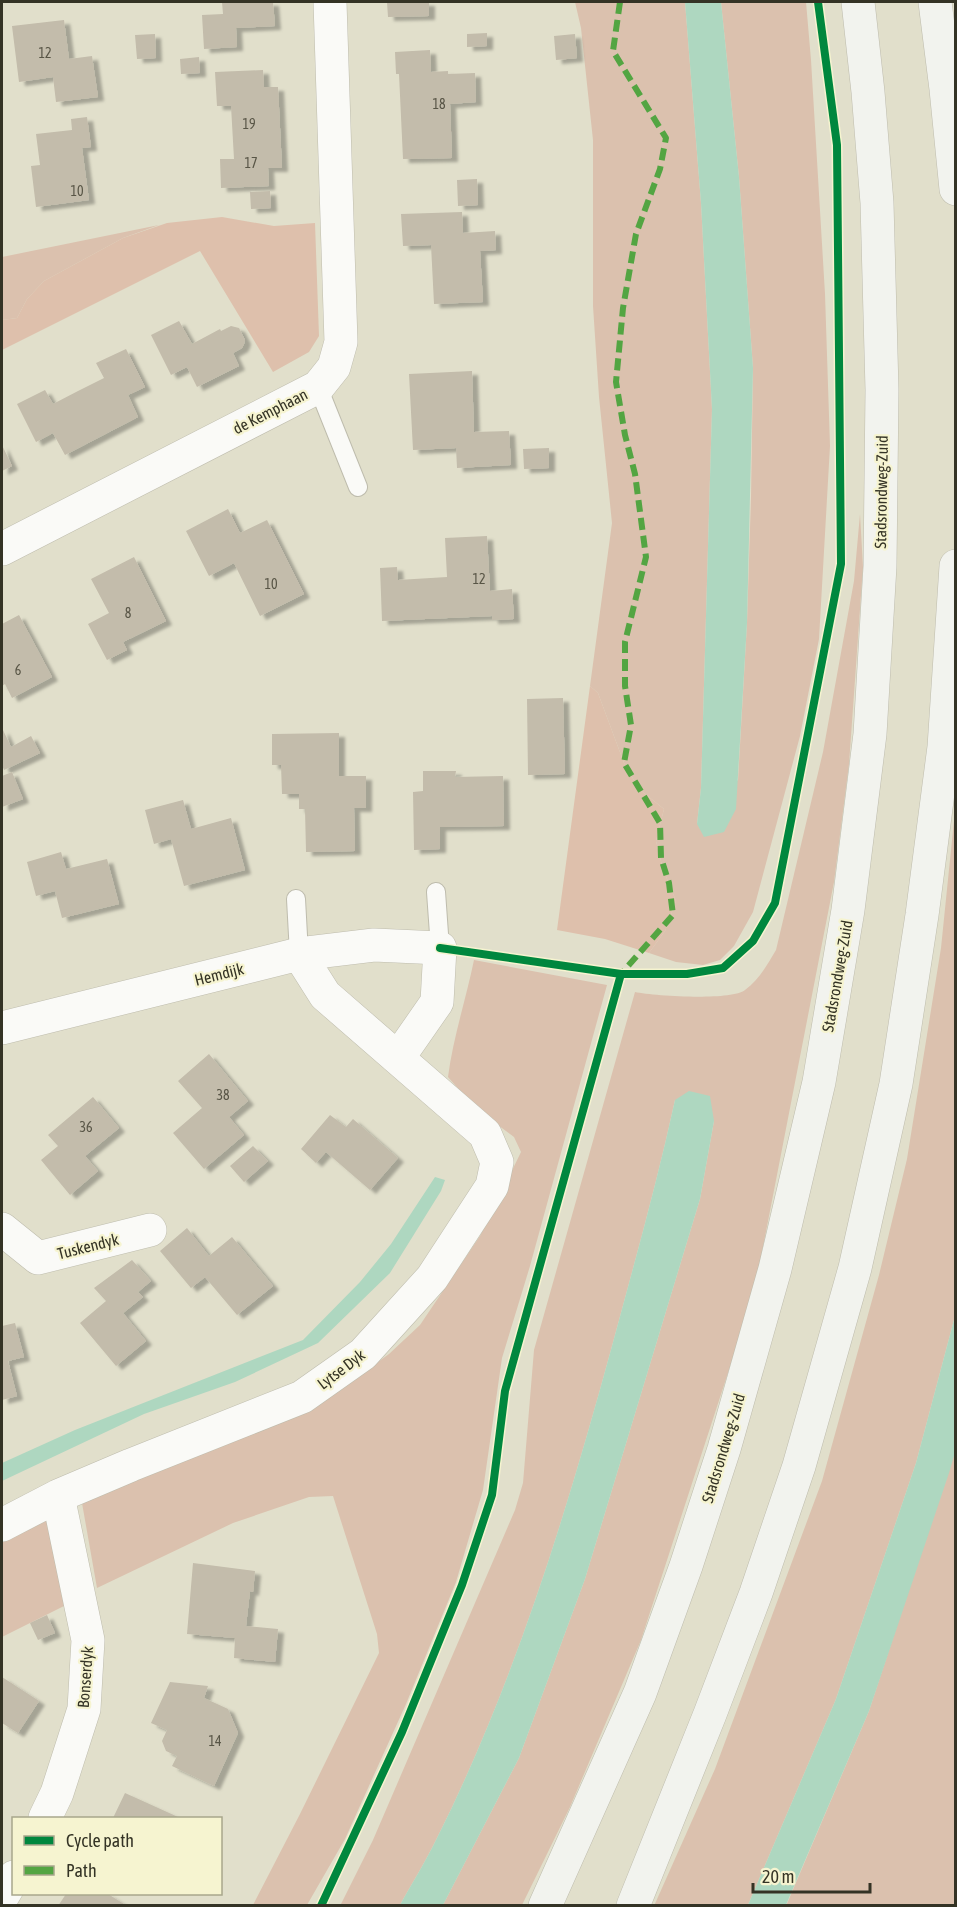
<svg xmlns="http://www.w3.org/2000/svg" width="957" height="1907" font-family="'Asap Condensed',sans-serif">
<defs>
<filter id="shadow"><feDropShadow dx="6" dy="4" stdDeviation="1.5" flood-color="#0004"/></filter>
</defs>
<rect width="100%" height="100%" fill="#e1dfcb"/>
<path fill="#dbc1ae" d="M575,2H685L701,203L712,409L701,788L697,824L738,780L747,623L751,497L753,368L739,177L721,2H806L811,60L825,294L830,446L819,639L800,736L753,912L734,946L720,960L703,965L676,962L649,953L665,931L676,901L663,869L656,841L664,809L639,789L624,763L598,693L590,686L612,523L599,397L593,306V140L581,28Z
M159,225L123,238L44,281L27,299L17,318L2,320V257Z
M860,514L863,567L849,764L834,882L754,1293L641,1640L570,1807L522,1905H443L519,1758L585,1579L700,1199L714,1121L675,1100C657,1183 634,1264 612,1346C566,1514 515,1682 437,1838C426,1861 412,1883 400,1905L340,1906L373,1840L515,1510L523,1483L534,1350L635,992C654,996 731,1001 745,990C759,980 767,965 776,950L823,752L854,581Z
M955,811V1316L916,1463L836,1699L748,1905L654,1906L715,1769L822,1481L879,1275L907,1159L941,948Z
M474,960L607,985L530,1266L502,1358L483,1490L456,1582L406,1704L345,1839L307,1905H253L300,1814L379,1653L377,1634L333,1496L309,1497L233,1523L97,1588L82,1503L323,1402L389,1354L420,1325L480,1236L521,1152L514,1137L475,1108L448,1077C453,1038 466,999 474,960Z
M955,1449V1905L786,1906L869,1711Z
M47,1516L64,1606L2,1637V1539Z"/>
<path fill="#dec0ac" d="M222,217L274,226L315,223L319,336L309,352L273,372L200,251L2,350V320L17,318L27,299L44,281L123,238L167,223Z
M590,686L598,693L624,763L639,789L664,809L656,841L663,869L676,901L665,931L649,953L605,939L557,930Z"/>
<path fill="#aed7c0" d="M685,2H721L739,177L753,368L747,623L736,809L724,832L704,837L697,824L701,788L712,409L701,203Z
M689,1091L710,1096L714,1121L700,1199L585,1579L519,1758L443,1905H400C412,1883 426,1861 437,1838C515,1682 566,1514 612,1346C634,1264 657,1183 675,1100Z
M435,1177L445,1180L441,1191L390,1273L318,1343L235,1382L144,1414L2,1481V1463L75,1430L303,1340L360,1282L391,1244Z
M955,1316L956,1449L949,1473L869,1711L786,1905H748L836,1699L916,1463Z"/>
<path fill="#c3bcab" filter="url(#shadow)" d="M222,2H273L275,26L236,28L237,47L204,49L202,15L223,14Z
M387,2H429V16L388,17Z
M64,20L69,59L92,56L98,97L56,102L53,77L19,82L12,26Z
M487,33V46L467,47V34Z
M155,34L156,58L137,59L135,35Z
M575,34L577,58L556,60L554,36Z
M430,50L431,72L448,71V74L475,73L476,102L450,104L452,158L403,159L399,74H396L395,52Z
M199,57L200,73L181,74L180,59Z
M263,70L264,87H278L282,168H268L269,186L221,188L220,159H234L231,106H217L215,72Z
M87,117L91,147L82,148L89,200L36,207L31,166L40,165L36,134L72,130L71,119Z
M477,179L478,205L458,206L457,180Z
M270,191L271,208L251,209L250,192Z
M462,212L463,233L495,231L496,250L480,251L483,302L434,304L431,245L403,246L401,214Z
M179,321L192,344L220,329L221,331L231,326L239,328L245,340L244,344L242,348L233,353L239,366L197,387L187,367L171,375L151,335Z
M126,349L145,387L128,395L138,417L65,455L53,433L36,442L17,404L45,390L53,404L78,391L104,378L96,363Z
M472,371L474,432L509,431L511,465L457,468L456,448L413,450L409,374Z
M2,445L12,466L2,471Z
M549,448V468L524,469L523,449Z
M228,509L240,533L267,520L304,594L260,616L234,563L209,576L186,531Z
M487,536L490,591L512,589L514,619L492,620V616L382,621L380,568L397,567L398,580L447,577L445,538Z
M134,557L166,621L123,642L127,650L107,660L88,624L109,613L91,579Z
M19,615L52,677L12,698L5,684L2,686V624Z
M563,698L565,774L528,775L527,699Z
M3,730L11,747L31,736L40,753L4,770L2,765V731Z
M339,733V776H366V808H354L355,851L306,852L305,809H299V794H282L281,765H272V734Z
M423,771H456L455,777L503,776L504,826L440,827V849L414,850L413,792L423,791Z
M12,772L23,799L2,807V776Z
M183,800L191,829L231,818L245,870L184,886L171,839L154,844L145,810Z
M61,852L66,869L107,859L119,904L62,918L55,891L36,896L27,862Z
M209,1054L248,1101L229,1117L244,1135L204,1169L173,1133L202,1108L178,1081Z
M93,1097L119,1128L85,1156L98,1171L70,1195L41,1160L58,1146L48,1135Z
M330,1115L346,1127L353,1119L398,1158L370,1190L326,1152L316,1163L301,1149Z
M253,1146L268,1161L244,1182L230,1166Z
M187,1228L209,1256L232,1237L273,1286L237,1315L205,1277L191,1288L160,1251Z
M132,1260L151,1281L138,1292L143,1297L123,1313L146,1341L116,1366L80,1323L106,1301L94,1288Z
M15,1323L24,1357L8,1361L17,1396L2,1400V1326Z
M193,1563L255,1571L253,1592L250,1591L246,1626L278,1629L275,1662L234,1658L235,1638L187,1634Z
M47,1615L55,1633L38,1640L30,1623Z
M2,1677L39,1701L18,1733L2,1723Z
M170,1682L208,1686L204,1698L228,1709L238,1733L214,1786L172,1766L177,1756L166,1751L162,1741L167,1730L151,1723Z
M125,1793L178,1817L177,1818H113Z
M66,1894H108L127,1906H58Z"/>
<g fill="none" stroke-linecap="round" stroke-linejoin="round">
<defs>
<path id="service" d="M318,387L358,487
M436,892L440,948
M296,899L299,954"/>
<path id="minor" d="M2,549L318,387L334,367L341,342L330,2
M2,1028L299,954L374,945L440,948L437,1002L398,1058
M2,1229L38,1258L150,1230
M2,1525L58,1496L131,1465L302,1397L363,1354L432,1278L492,1186L497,1162L485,1134L325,995L299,954
M45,1818L57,1793L84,1709L88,1640L58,1496
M2,1897L14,1877"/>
<path id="secondary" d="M935,2L946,89L956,189
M545,1906L640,1693L686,1566L724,1449L775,1269L819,1082L848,910L870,734L880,566L882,390L877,203L868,92L858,2
M633,1906L710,1714L756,1593L799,1466L855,1268L896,1084L922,915L944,747L956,566"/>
</defs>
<use href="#service" stroke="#bebcad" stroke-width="20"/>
<use href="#minor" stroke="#bebcad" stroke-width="34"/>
<use href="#secondary" stroke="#bebcad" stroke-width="34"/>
<use href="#service" stroke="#fafaf7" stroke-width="18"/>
<use href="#minor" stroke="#fafaf7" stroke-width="33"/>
<use href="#secondary" stroke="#f2f3ee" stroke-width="33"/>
<path stroke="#53a542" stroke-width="6" stroke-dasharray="12 6" stroke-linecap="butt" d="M620,2L613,51L666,138L660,169L636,234L623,308L616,382L625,435L635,474L646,557L625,642V686L631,725L624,763L660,823L661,858L669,883L673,915L621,974"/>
<defs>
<path id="cycleway" d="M440,948L621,974H687L723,968L753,941L775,903L841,564L837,145L818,2
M321,1906L402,1732L462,1585L492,1495L505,1391L621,974"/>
</defs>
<use href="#cycleway" stroke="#f6f4d0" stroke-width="11"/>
<use href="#cycleway" stroke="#00873e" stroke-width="8"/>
</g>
<g text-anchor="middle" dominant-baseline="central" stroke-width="4.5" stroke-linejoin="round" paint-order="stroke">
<g font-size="14" fill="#585546">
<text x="45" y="53">12</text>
<text x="439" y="104">18</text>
<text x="249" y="124">19</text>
<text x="251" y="163">17</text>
<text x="77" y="191">10</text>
<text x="479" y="579">12</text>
<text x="271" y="584">10</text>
<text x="128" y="613">8</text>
<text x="18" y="670">6</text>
<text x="223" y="1095">38</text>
<text x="86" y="1127">36</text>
<text x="215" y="1741">14</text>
</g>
<g font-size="16" fill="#343325" stroke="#f6f4d0">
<text transform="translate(270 411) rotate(-27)">de Kemphaan</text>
<text transform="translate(881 492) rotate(-89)">Stadsrondweg-Zuid</text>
<text transform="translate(219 974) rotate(-14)">Hemdijk</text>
<text transform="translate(837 976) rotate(-80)">Stadsrondweg-Zuid</text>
<text transform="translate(88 1246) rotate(-14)">Tuskendyk</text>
<text transform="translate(341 1369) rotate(-37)">Lytse Dyk</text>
<text transform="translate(723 1448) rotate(-73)">Stadsrondweg-Zuid</text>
<text transform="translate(85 1677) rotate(-86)">Bonserdyk</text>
</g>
</g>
<rect width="957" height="1907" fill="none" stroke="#343325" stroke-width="6"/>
<rect x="12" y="1817" width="210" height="78" fill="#f6f4d0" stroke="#a8a78c" stroke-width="1.5"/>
<rect x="24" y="1836" width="30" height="9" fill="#00873e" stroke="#a8a78c" stroke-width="1.5"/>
<text x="66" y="1847" font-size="18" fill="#343325">Cycle path</text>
<rect x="24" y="1866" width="30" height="9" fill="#53a542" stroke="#a8a78c" stroke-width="1.5"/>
<text x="66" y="1877" font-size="18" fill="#343325">Path</text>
<path d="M753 1883v9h117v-9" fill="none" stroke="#343325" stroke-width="3"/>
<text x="762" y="1883" font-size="18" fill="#343325" stroke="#f6f4d0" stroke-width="4.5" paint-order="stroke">20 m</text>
</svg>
